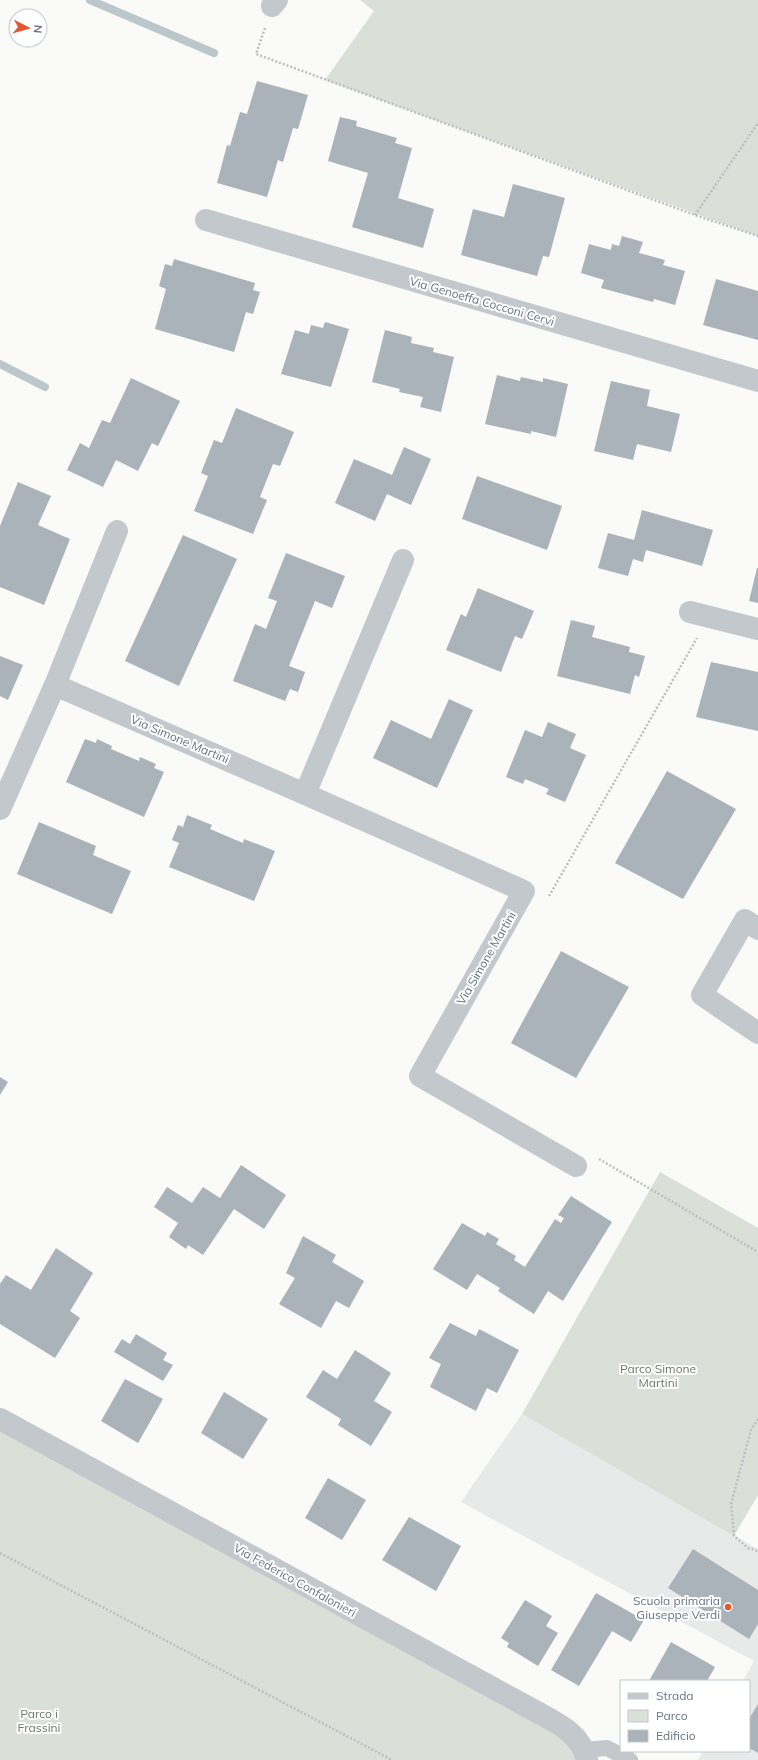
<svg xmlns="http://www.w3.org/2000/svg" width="758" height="1760" font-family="Mulish,sans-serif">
<rect width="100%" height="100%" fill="#fafaf8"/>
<path fill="#e8e9e9" d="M522,1414L758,1549V1760H698L703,1751H749V1681H743L754,1661L461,1502Z"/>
<path fill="#dadfd7" d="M360,0H758V236L325,80L374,11Z
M660,1172L758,1228V1495L734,1536L522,1414Z
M0,1419L537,1712L587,1760H0Z"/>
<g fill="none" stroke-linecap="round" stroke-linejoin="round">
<path stroke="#bbc7cb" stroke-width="8" d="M90,0L214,53
M0,364L45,387"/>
</g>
<path fill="#aab3b9" d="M257,81L308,95L298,129L293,128L283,162L278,160L267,197L217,183L227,145L230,146L240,112L247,114Z
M340,117L357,121L356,126L397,138L395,143L412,148L398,198L434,209L423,248L352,227L368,173L328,161Z
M513,184L565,198L549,257L543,256L537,276L461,255L473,209L504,217Z
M622,236L643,242L639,253L665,260L663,265L685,271L675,305L654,299L653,302L601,288L604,280L581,273L589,244L611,250L612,244L619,246Z
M174,259L255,283L253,290L260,292L253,314L246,312L234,352L155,329L166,289L159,286L165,264L172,266Z
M716,279L758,291V340L703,325Z
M325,322L349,329L331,387L281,374L295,330L309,334L311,325L323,328Z
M385,330L412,337L411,343L434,348L433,352L454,357L441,412L420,407L423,397L399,392L400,389L372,382Z
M497,375L520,381L521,377L543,382V378L568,384L556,437L531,431V434L485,424Z
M131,378L180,401L158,446L152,443L138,471L116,460L103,487L67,470L80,443L89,448L102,420L110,423Z
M611,381L650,390L647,406L680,414L671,452L637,444L633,460L594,451Z
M236,408L294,432L280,466L273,464L260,497L267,500L253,534L194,511L208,476L201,473L214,440L222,443Z
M404,447L431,459L411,505L387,494L375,521L335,503L354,459L392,475Z
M477,476L562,506L547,550L462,519Z
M18,482L51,496L38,525L70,539L44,605L0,587V526Z
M642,510L713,530L702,566L646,550L643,562L633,559L628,576L598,568L608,533L634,540Z
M183,535L237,559L179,686L125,661Z
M286,553L345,576L332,608L315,601L289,666L305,672L298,692L290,689L285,701L233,681L255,624L266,629L277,601L268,598Z
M757,568H758V603L749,601Z
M478,588L534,611L522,639L515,636L501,672L446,650L461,614L466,617Z
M571,620L595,626L592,637L630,647L629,652L645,656L639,677L635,675L630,694L557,676Z
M0,656L23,665L8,700L0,696Z
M711,662L758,672V731L696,717Z
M449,699L473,710L437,788L373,758L391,720L431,739Z
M548,722L576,734L570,748L586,755L565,802L546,794L549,789L525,779L523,784L506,777L525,730L542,737Z
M85,739L96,743L97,739L112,746L111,749L139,761L140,757L156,764L154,768L164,772L144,817L66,782Z
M667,771L736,809L683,899L615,863Z
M187,815L212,825L210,829L243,843L244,839L275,851L254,901L169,867L179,843L172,840L178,825L183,827Z
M39,822L96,846L93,855L131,871L112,914L17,874Z
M561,951L629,987L576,1078L511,1043Z
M0,1077L8,1082L0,1095Z
M241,1165L286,1195L264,1229L234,1209L203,1255L188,1245L186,1249L169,1237L178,1223L154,1207L167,1187L192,1203L203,1187L220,1198Z
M571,1196L612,1222L563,1301L548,1291L534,1314L498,1291L500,1288L477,1274L467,1290L433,1269L462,1223L485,1236L487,1232L499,1239L496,1244L516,1256L514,1260L525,1267L555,1219L561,1223L564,1218L558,1215Z
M303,1236L336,1255L332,1262L364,1281L349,1308L336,1301L321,1328L279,1304L295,1278L286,1273Z
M56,1248L93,1273L70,1311L80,1318L55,1358L0,1324V1284L6,1275L31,1290Z
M450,1323L476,1336L479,1329L519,1350L497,1393L487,1388L476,1411L430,1387L441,1364L429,1358Z
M136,1334L167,1353L163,1360L173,1365L163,1381L114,1352L122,1339L130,1344Z
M355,1350L391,1373L374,1401L392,1412L371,1446L338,1425L341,1419L306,1397L323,1370L337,1379Z
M125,1379L163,1399L138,1443L101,1421Z
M224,1392L268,1419L243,1459L201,1433Z
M328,1478L366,1500L342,1540L305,1518Z
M409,1517L461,1546L436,1591L382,1560Z
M693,1549L758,1590V1624L749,1639L668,1588Z
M596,1593L644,1620L631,1642L612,1631L579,1686L551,1670Z
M525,1600L552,1616L546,1626L558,1633L538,1666L507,1647L509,1643L501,1638Z
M671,1642L715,1667L707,1681H649Z
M758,1704V1753L749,1748V1719Z"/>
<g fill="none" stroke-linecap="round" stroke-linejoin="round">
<path stroke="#bbbfc2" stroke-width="2.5" stroke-dasharray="2 2" stroke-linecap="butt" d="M265,28L256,54L695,215L758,236
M695,215L758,123
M549,896L697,638
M599,1159L758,1252
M758,1419L751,1430L731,1504L734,1536L748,1548L758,1551
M0,1553L392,1760"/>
<path stroke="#c3c8cc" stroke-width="16" d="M584,1750L607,1748L630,1760"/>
<path stroke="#c3c8cc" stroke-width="22" d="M272,6L277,0
M206,220L758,381
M690,612L758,629
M55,685L305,794L524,891L420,1076L576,1166
M305,794L403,560
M0,809L55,685L117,531
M758,929L745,920L702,995L758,1033
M0,1419L537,1712C559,1724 581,1734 587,1760"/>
</g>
<circle fill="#e4572e" stroke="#fff" stroke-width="1.5" cx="728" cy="1607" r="4"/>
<g text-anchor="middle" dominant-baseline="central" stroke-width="4" stroke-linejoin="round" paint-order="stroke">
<g font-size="12" fill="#657683" stroke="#fff">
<text transform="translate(482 301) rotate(16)">Via Genoeffa Cocconi Cervi</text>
<text transform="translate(180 739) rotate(23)">Via Simone Martini</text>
<text transform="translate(486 958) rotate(-60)">Via Simone Martini</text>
<text transform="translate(295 1580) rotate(29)">Via Federico Confalonieri</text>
</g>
<g font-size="12" fill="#687a64" stroke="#fff">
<text x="658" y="1368">Parco Simone<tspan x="658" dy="14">Martini</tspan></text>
<text x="39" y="1713">Parco i<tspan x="39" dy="14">Frassini</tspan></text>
</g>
<g font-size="12" fill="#657683" stroke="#fff" text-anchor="end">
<text x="720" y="1600">Scuola primaria<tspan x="720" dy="14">Giuseppe Verdi</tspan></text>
</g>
</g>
<rect x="620" y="1680" width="130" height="72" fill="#ffffff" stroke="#c1c8cd"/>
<rect x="628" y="1693" width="20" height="6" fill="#c3c8cc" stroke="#c1c8cd"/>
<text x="656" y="1700" font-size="12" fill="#657683">Strada</text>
<rect x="628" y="1710" width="20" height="12" fill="#dadfd7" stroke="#c1c8cd"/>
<text x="656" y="1720" font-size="12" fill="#657683">Parco</text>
<rect x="628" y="1730" width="20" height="12" fill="#aab3b9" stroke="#c1c8cd"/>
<text x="656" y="1740" font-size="12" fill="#657683">Edificio</text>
<g transform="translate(28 28) rotate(96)"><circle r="19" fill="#ffffff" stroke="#c1c8cd"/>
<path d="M0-3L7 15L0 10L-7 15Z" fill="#e4572e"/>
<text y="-6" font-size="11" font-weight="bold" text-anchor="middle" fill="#657683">N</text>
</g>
</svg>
